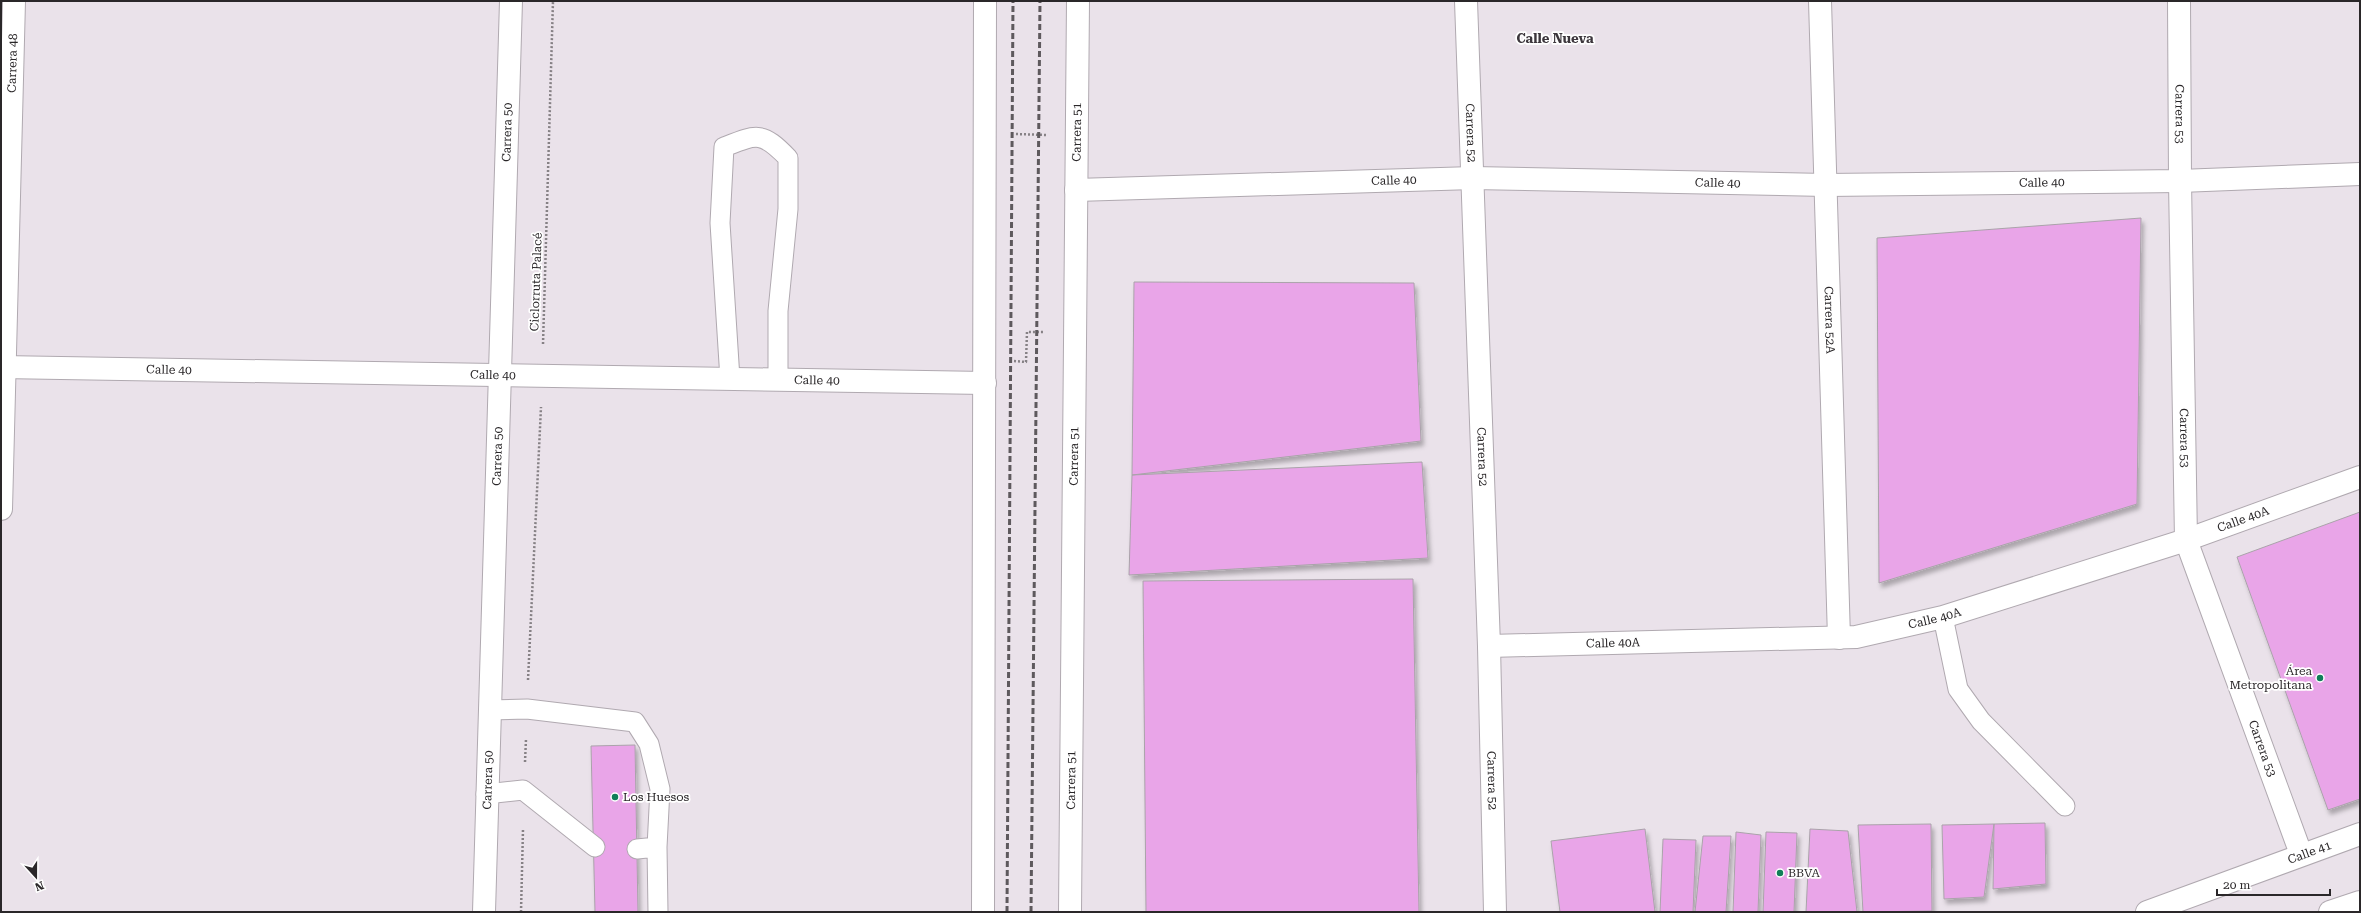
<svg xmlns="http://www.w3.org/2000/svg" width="2361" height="913" font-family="'Roboto Serif',serif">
<defs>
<filter id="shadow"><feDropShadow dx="2.5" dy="4.5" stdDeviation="2" flood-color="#0004"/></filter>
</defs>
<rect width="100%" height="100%" fill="#eae2ea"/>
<path fill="#e9a5e8" stroke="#aaa3aa" filter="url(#shadow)" d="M2141,218L2137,504L1879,583L1877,238Z
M1134,282L1414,283L1421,441L1132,475Z
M1422,462L1428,558L1129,575L1132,475Z
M2360,512V799L2328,810L2237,557Z
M1413,579L1419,912H1146L1143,581Z
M635,745L638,912H595L591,746Z
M2045,823L2046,884L1993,889L1994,824Z
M1931,824L1932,911L1863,912L1858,825Z
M1994,824L1984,897L1944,899L1942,825Z
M1645,829L1655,912H1560L1551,841Z
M1810,829L1848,831L1857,912H1806Z
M1736,832L1761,835L1758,912H1733Z
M1766,832L1797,833L1794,912H1763Z
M1703,836H1731L1726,912H1695Z
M1663,839L1696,840L1693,912H1660Z"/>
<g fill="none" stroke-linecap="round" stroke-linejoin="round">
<defs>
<path id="service" d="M730,379L720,223L724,147C757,134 762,131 788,158V209L778,311V380
M1943,617L1958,689L1981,721L2065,806
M489,710L527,709L635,722L649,744L660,789L657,847
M486,794L523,790L595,847
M637,849L657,847L658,912"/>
<g id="minor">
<path id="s1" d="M1820,1L1839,638"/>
<path id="s2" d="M2179,1L2180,181L2186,540L2301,854"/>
<path id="s3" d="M1076,190L1473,178L1826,185L2180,181L2360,174"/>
<path id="s4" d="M1,367L985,383"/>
<path id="s5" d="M1489,646L1856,637L1943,617L2186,540L2360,477"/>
</g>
<g id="tertiary">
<path id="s6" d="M1,509L14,1"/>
<path d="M983,912L985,1"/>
<path id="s7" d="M1070,912L1078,1"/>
<path id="s8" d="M2147,912L2360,834"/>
<path d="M2330,912L2360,902"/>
</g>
<g id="secondary">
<path id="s9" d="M1466,1L1489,646L1495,912"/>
<path id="s10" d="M484,912L511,1"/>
</g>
</defs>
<use href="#service" stroke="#b0a9b0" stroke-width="21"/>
<use href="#minor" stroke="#b0a9b0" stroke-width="24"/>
<use href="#tertiary" stroke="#b0a9b0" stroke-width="24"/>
<use href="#secondary" stroke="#b0a9b0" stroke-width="24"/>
<path stroke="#868185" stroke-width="2.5" stroke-dasharray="2 2" stroke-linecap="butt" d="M1016,134L1047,135
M543,344L553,1
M1014,361L1026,362L1027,332H1044
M528,680L541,407
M525,762L526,739
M521,912L523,829"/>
<use href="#service" stroke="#fff" stroke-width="19"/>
<use href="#minor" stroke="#fff" stroke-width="22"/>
<use href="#tertiary" stroke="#fff" stroke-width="22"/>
<use href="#secondary" stroke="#fff" stroke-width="22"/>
<path stroke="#5e595d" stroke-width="3" stroke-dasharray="6 3" stroke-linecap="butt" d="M1007,912L1013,1
M1031,912L1040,1"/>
</g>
<g fill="#107e59" stroke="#fff" stroke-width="1.5">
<circle cx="2320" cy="678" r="4"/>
<circle cx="615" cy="797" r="4"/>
<circle cx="1780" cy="873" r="4"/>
</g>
<g text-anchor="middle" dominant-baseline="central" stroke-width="3.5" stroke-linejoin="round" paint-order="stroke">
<g font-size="12" fill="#2a2729" stroke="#fff">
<text stroke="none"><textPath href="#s6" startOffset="446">Carrera 48</textPath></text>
<text stroke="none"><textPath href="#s2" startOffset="113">Carrera 53</textPath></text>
<text stroke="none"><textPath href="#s10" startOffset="780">Carrera 50</textPath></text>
<text stroke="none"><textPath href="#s7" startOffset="780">Carrera 51</textPath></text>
<text stroke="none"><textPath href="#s9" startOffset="132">Carrera 52</textPath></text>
<text stroke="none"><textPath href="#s3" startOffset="318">Calle 40</textPath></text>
<text stroke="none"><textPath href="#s3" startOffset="642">Calle 40</textPath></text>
<text stroke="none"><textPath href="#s3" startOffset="966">Calle 40</textPath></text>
<text transform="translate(536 282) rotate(-88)">Ciclorruta Palacé</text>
<text stroke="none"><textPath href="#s1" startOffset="319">Carrera 52A</textPath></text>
<text stroke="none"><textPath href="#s4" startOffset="168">Calle 40</textPath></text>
<text stroke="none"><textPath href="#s4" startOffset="492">Calle 40</textPath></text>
<text stroke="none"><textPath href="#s4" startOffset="816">Calle 40</textPath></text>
<text stroke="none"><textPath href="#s2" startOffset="437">Carrera 53</textPath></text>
<text stroke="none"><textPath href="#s9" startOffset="456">Carrera 52</textPath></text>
<text stroke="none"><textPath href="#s10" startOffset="456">Carrera 50</textPath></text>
<text stroke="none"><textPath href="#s7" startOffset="456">Carrera 51</textPath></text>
<text stroke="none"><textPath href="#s5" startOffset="772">Calle 40A</textPath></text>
<text stroke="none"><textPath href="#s5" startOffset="448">Calle 40A</textPath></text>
<text stroke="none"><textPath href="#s5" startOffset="124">Calle 40A</textPath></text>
<text stroke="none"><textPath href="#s2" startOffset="761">Carrera 53</textPath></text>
<text stroke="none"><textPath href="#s10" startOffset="132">Carrera 50</textPath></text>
<text stroke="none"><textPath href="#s7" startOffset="132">Carrera 51</textPath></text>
<text stroke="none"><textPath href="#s9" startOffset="780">Carrera 52</textPath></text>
<text stroke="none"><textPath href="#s8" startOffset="173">Calle 41</textPath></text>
</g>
<g font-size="12" fill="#2a2729" stroke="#fff" text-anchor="start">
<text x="2312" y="671" text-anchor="end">Área<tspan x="2312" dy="14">Metropolitana</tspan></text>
<text x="623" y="797">Los Huesos</text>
<text x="1788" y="873">BBVA</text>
</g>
<g font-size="13" font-weight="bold" fill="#3c363c" stroke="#fff">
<text x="1555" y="38">Calle Nueva</text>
</g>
</g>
<rect width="2361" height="913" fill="none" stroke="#2a2729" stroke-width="4"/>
<g transform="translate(36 877) rotate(159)" stroke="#ffffff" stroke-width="3" paint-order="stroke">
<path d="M0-3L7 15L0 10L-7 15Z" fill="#2a2729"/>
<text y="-6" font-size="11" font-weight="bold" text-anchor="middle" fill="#2a2729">N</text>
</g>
<path d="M2217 889v6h113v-6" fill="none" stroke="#2a2729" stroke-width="2"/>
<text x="2223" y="889" font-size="12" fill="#2a2729" stroke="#ffffff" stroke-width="3" paint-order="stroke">20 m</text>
</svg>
